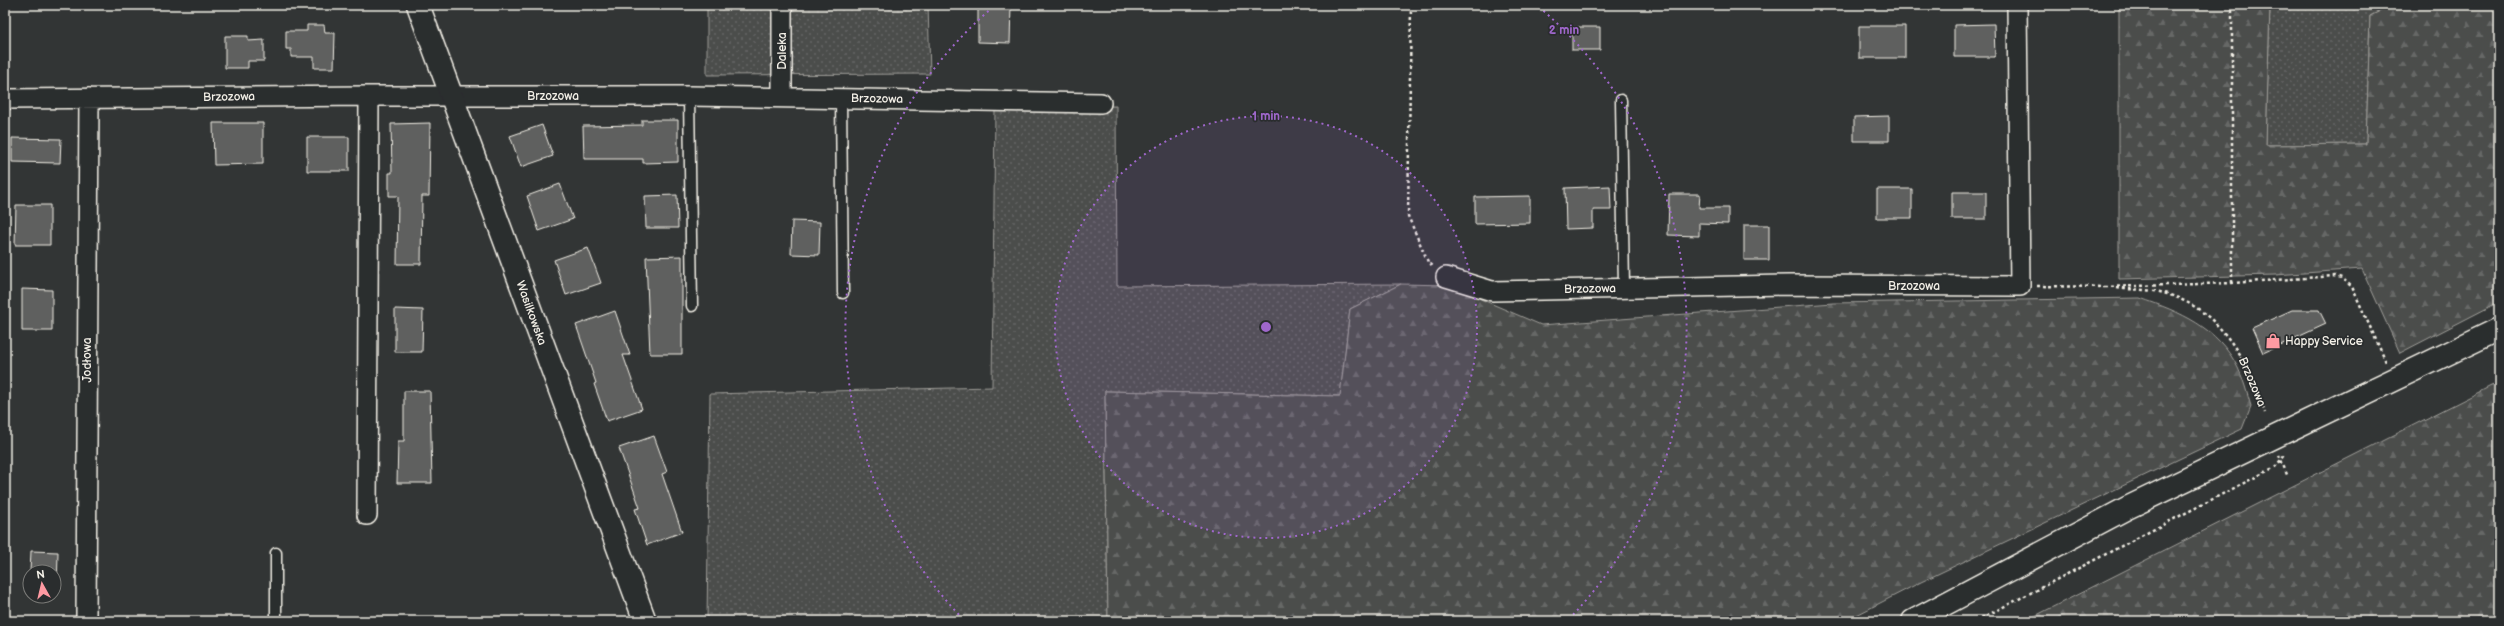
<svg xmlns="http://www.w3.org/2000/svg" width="2504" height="626" font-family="'Balsamiq Sans',sans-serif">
<defs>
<pattern id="grass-dots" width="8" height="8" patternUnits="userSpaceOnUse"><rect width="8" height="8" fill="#4b4d4c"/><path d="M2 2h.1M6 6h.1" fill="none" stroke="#666766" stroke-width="1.8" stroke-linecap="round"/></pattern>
<pattern id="forest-firs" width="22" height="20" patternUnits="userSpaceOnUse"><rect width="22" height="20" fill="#4b4d4c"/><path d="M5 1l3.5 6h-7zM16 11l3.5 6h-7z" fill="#666766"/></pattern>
</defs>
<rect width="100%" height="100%" fill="#323535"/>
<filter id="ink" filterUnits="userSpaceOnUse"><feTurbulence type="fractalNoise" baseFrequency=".025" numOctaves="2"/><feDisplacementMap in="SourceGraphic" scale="8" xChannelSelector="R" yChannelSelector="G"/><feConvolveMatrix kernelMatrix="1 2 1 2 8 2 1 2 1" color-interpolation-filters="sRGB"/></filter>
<g filter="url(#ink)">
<path fill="url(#grass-dots)" stroke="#a09f9a" d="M707,5H928L930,74L707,75Z
M2270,5H2393L2370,16L2366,144L2266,145Z
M1116,106L1117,286L1401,284L1350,309L1340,396L1105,391L1108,621H707L710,394L992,387L995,109Z"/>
<path fill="url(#forest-firs)" stroke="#a09f9a" d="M2119,5H2270L2266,145L2366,144L2370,16L2393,5H2499V302L2400,353L2362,269L2275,275L2119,279Z
M1401,284L1448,285L1541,325L1833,303L2140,298C2180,312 2218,327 2238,368C2244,380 2247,394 2251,406L2242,429L1921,582L1845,621H1108L1105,391L1340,396L1350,309Z
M2499,382V611L2489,621H2025Z"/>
<path fill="#5f605f" stroke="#f4f1e8" d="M978,5H1011L1010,43L978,42Z
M1994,24L1995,57H1954V25Z
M307,25H324L325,33H335L334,68H314V57H291V49H286V31H307Z
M1859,26H1905V58H1859Z
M1572,27H1600V50H1572Z
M225,36H248V41L264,40V61H248V68H225Z
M1889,116V141H1854V117Z
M642,120H678V162L643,163V159H584L583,126L642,125Z
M213,123H263V164L214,165Z
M430,123L429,196H422L421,264H397L398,196H389V173H392L391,124Z
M542,125L553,156L521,167L510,136Z
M307,137H349V171H307Z
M12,138L61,139L60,163L12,162Z
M560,184L573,219L539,231L527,196Z
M1610,186L1611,210H1593V228L1566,229L1565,188Z
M1877,189H1912V218H1877Z
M1952,192H1986V219H1952Z
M1669,194H1700L1699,208H1728V224L1699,223V236L1668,235Z
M677,195L678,228H646L645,196Z
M1530,196V223L1475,224V197Z
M16,205H50V245H15Z
M792,221L820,222L819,255L791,254Z
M1744,225H1769V260H1744Z
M588,248L601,283L566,295L554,260Z
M682,256V354H650L646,257Z
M22,289L52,290V331H22Z
M395,309L423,310L422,352H395Z
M2292,310H2319L2326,324L2263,353L2252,328Z
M615,311L630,355H623L642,409L607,421L594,384L596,383L576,325Z
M404,391H430L432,483H397L398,441H404Z
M654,436L667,472L662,474L682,532L647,545L635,509L640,508L619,448Z
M31,551L58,552L57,593L54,592V572H30Z"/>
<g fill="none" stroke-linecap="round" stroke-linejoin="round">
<defs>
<path id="lane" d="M689,96L692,306
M841,98L843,293
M1621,100L1624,288
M276,553V621"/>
<path id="street" d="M782,5V97
M5,99L369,96H689L1101,103
M1446,277L1492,291L1789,285L2020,286L2017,5
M367,515L369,96
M86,621L89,98"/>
<path id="secondary" d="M418,5L645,621
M1913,621L2127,508L2499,329"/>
</defs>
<use href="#lane" stroke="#f4f1e8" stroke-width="13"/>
<use href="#street" stroke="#f4f1e8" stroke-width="22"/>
<use href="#secondary" stroke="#f4f1e8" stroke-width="25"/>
<path stroke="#f4f1e8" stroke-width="2.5" stroke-dasharray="3 3" stroke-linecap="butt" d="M1411,5L1408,216L1428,262L1433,266
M2232,283V5
M2037,286L2106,287
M2105,287L2232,283L2335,276L2342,278L2352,287L2386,362
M2117,288C2130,290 2146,289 2160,292C2220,307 2247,360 2265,413
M2279,455L2288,477
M1976,621L2275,467L2286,454"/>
<use href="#lane" stroke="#2a2d2e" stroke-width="10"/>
<use href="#street" stroke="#2a2d2e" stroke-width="19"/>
<use href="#secondary" stroke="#2a2d2e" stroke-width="22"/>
</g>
</g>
<circle cx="1266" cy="327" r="211" fill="#9f67cb" fill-opacity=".12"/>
<g fill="none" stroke="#9f67cb" stroke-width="2" stroke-dasharray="2 4">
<circle cx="1266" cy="327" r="211"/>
<path d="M963 619A421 421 0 0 1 993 7M1539 7A421 421 0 0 1 1569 619"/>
</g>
<defs>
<symbol id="shop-bare" viewBox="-9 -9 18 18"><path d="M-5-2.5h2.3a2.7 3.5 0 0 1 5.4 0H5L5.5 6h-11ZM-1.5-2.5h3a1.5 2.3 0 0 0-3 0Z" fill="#ff9aa2" stroke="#2a2d2e" stroke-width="2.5" paint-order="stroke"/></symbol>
</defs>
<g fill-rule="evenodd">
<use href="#shop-bare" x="2262" y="330" width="22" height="22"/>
</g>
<g text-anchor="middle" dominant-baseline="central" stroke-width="3.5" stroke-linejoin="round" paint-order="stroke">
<g font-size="12" fill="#f4f1e8" stroke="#2a2d2e">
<text transform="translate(782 51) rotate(-90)">Daleka</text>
<text x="553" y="96">Brzozowa</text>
<text transform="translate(229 97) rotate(-1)">Brzozowa</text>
<text transform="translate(877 99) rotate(1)">Brzozowa</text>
<text x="1914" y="286">Brzozowa</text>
<text transform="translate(1590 289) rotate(-1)">Brzozowa</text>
<text transform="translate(531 313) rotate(70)">Wasilkowska</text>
<text transform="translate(87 360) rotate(-90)">Jodłowa</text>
<text transform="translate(2252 382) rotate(67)">Brzozowa</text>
</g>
<g font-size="12" fill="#f4f1e8" stroke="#2a2d2e" text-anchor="start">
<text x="2285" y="341">Happy Service</text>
</g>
</g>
<circle cx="1266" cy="327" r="6" fill="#9f67cb" stroke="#2a2d2e" stroke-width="2"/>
<g font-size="12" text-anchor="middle" font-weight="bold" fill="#9f67cb" stroke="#2a2d2e" stroke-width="3.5" stroke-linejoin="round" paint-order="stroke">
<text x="1564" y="34">2 min</text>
<text x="1266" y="120">1 min</text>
</g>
<rect width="2504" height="626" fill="none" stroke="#2a2d2e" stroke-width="20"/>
<rect x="10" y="10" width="2484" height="606" fill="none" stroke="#f4f1e8" stroke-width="1.5" filter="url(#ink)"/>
<g transform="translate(42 584) rotate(352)"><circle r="19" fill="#2a2d2e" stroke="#7b7b78"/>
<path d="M0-3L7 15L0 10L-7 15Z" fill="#ff9aa2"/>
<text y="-6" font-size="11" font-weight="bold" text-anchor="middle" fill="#f4f1e8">N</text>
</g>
</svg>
